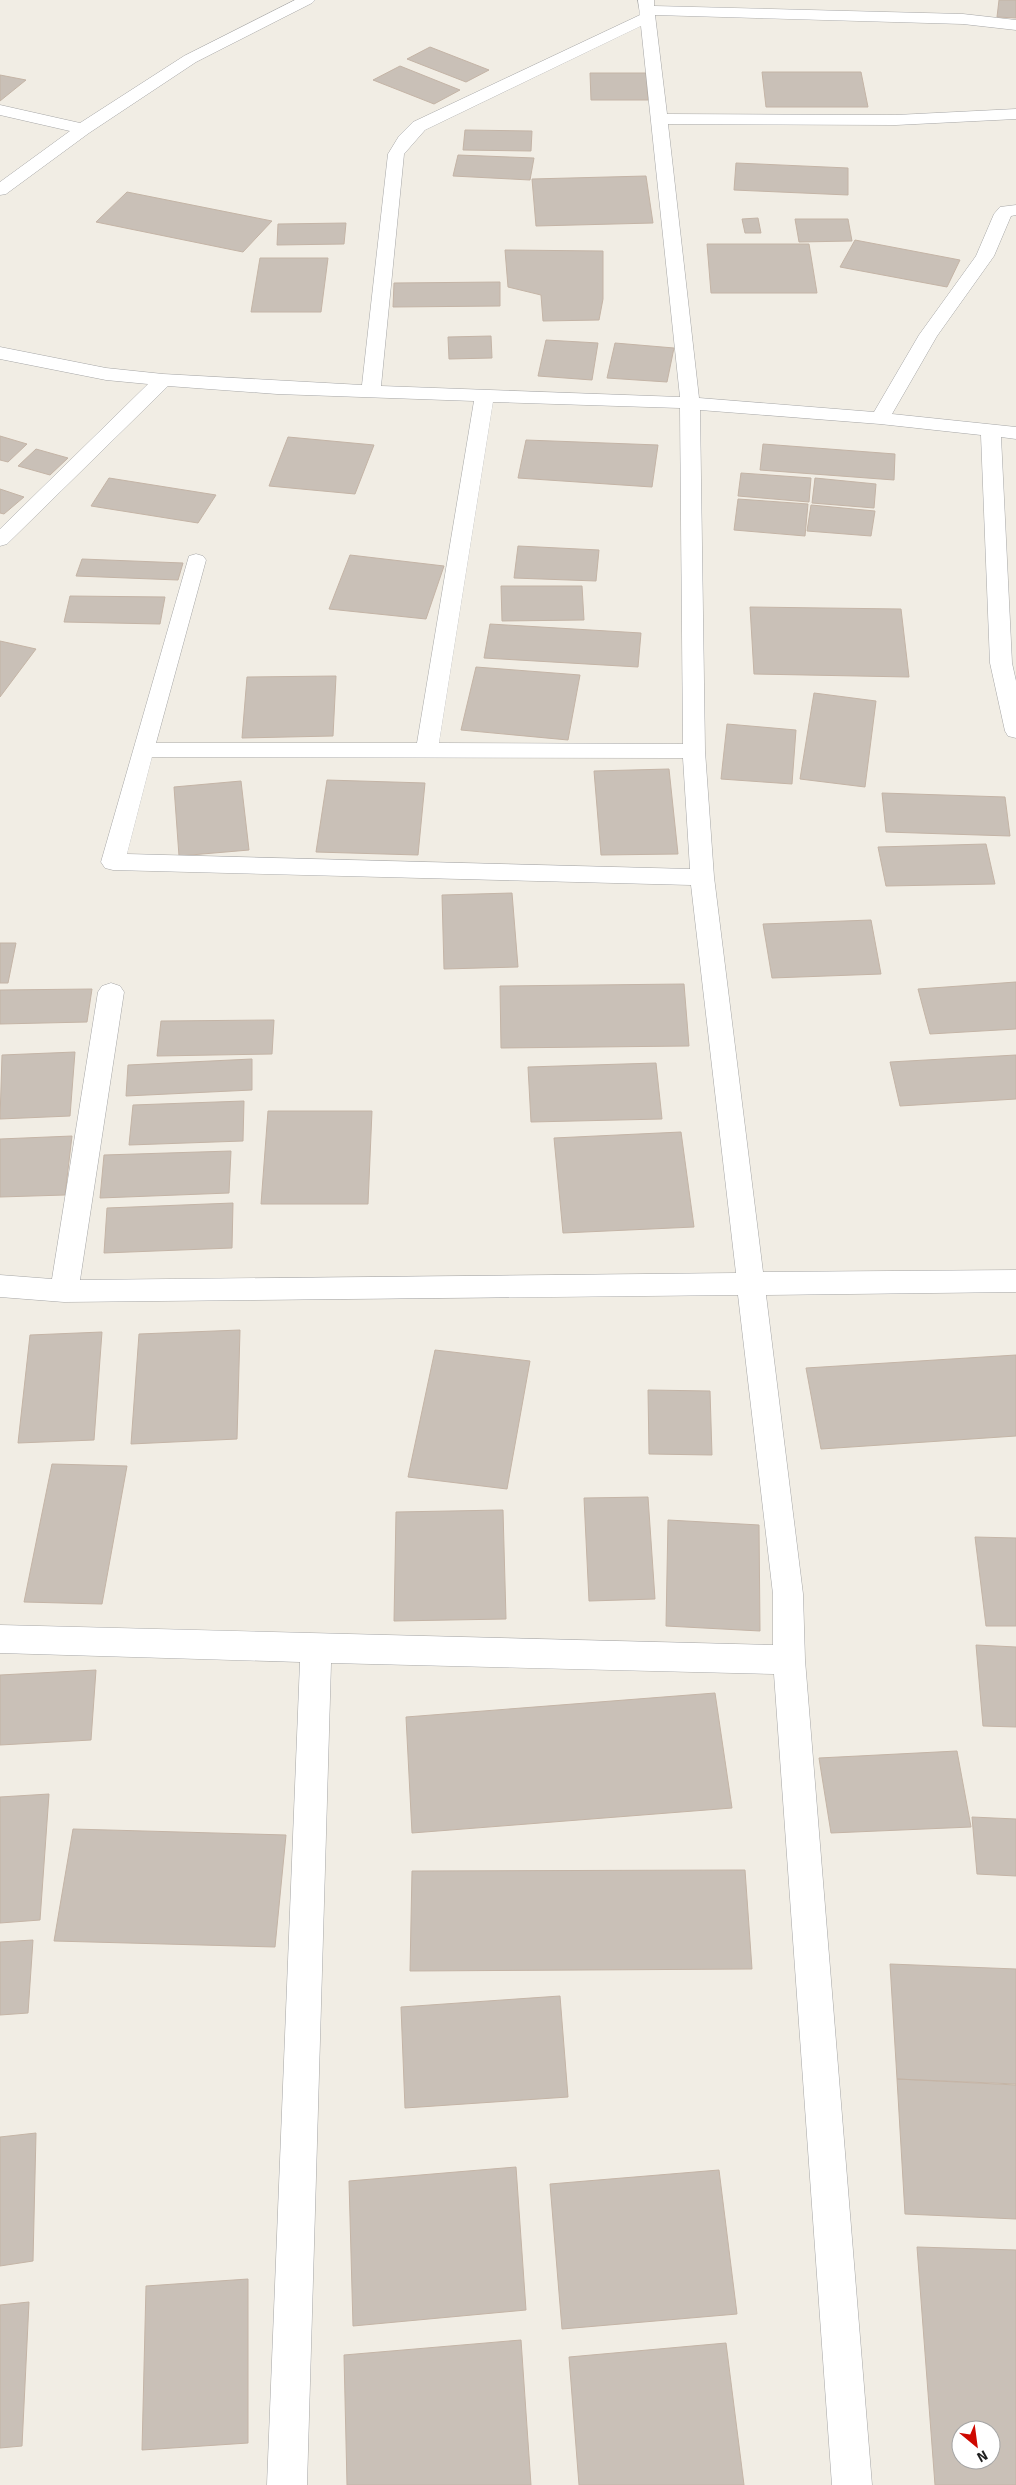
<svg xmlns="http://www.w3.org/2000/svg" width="1016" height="2485" font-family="Signika,sans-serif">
<rect width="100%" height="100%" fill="#f1ede4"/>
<path fill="#c9c0b7" stroke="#c4b4a6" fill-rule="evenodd" d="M999,0H1016V18L997,17Z
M430,47L489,70L466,82L407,59Z
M400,66L460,90L434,104L373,80Z
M762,72H861L868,107H766Z
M590,73H646L648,100H591Z
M0,75L26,80L0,101Z
M465,130L532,131L531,151L463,150Z
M458,155L534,158L530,180L453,176Z
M736,163L848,168V195L734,190Z
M646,176L653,223L536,226L532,179Z
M127,192L272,221L243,252L96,222Z
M758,218L761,233H745L742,219Z
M795,219H848L852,241L799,242Z
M346,223L344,244L277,245L278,224Z
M855,240L960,260L947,287L840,267Z
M707,244H809L817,293H711Z
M505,250L603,251V299L599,320L543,321L541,295L508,287Z
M260,258H328L321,312H251Z
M500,282V306L393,307L394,283Z
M491,336L492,358L449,359L448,337Z
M546,340L598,343L592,380L538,376Z
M615,343L674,348L667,382L607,378Z
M0,436L27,444L8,462L0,460Z
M288,437L374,445L355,494L269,486Z
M526,440L658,445L652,487L518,478Z
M763,444L895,454L894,480L760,470Z
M36,449L68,458L50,475L18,466Z
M741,473L811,478L809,502L738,496Z
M109,478L216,495L198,523L91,506Z
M815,478L876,484L874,508L812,503Z
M0,489L24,497L4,514L0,513Z
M738,499L808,504L805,536L734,530Z
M811,505L875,511L871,536L807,531Z
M518,546L599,550L596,581L514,578Z
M350,555L444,566L426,619L329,609Z
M82,559L183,563L178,580L76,576Z
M501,586H582L584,620L502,621Z
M70,596L165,597L160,624L64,622Z
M750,607L901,609L909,677L754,674Z
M490,624L641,633L638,667L484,658Z
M0,641L36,649L0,697Z
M476,667L580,675L568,740L461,730Z
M336,676L333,736L242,738L247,677Z
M814,693L876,701L865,787L800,779Z
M727,724L796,730L792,784L721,779Z
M669,769L678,854L601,855L594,771Z
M327,780L425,783L418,855L316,852Z
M241,781L249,850L179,856L174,787Z
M882,793L1005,797L1010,836L886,832Z
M986,844L995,884L886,886L878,847Z
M512,893L518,967L444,969L442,895Z
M871,920L881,974L772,978L763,924Z
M0,943H16L8,983H0Z
M1016,982V1029L930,1034L918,989Z
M684,984L689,1046L501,1048L500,986Z
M92,989L87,1022L0,1024V990Z
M274,1020L272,1054L157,1056L161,1021Z
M75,1052L70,1116L0,1119L2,1055Z
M1016,1055V1099L900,1106L890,1062Z
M252,1059V1090L126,1096L128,1065Z
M656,1063L662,1119L531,1122L528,1067Z
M244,1101L243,1141L129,1145L133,1105Z
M268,1111H372L368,1204H261Z
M681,1132L694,1227L563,1233L554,1138Z
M72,1136L65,1195L0,1197V1139Z
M231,1151L229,1193L100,1198L104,1155Z
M233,1203L232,1248L104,1253L107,1208Z
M240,1330L237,1439L131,1444L139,1334Z
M102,1332L94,1440L18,1443L30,1335Z
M435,1350L530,1361L507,1489L408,1477Z
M1016,1355V1436L821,1449L806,1368Z
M648,1390L710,1391L712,1455L649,1454Z
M52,1464L127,1466L102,1604L24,1602Z
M648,1497L655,1599L589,1601L584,1498Z
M503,1510L506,1619L394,1621L396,1512Z
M668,1520L759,1525L760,1631L666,1626Z
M975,1537L1016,1538V1626H986Z
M976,1645L1016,1647V1727L983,1726Z
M96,1670L91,1740L0,1745V1675Z
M715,1693L732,1808L412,1833L406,1717Z
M957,1751L971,1827L831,1833L819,1758Z
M49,1794L40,1920L0,1923V1797Z
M972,1817L1016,1819V1876L977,1874Z
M73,1829L286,1835L275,1947L54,1941Z
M745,1870L752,1969L410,1971L412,1871Z
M33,1940L28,2013L0,2015V1942Z
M890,1964L1016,1969V2085L897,2079Z
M560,1996L568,2097L405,2108L401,2007Z
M897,2079L1016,2084V2219L905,2214Z
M36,2133L33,2261L0,2266V2137Z
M516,2167L526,2310L353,2326L349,2181Z
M719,2170L737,2314L562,2329L550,2184Z
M917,2247L1016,2250V2485H935ZM961,2430H991V2460H961Z
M248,2279V2443L142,2450L146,2286Z
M29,2302L22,2446L0,2448V2305Z
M521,2340L531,2485H347L344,2355Z
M726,2343L744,2485H579L569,2357Z"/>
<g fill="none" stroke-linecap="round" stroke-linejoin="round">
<defs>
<path id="minor" d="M295,0H315L312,3L196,62L89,133L6,194L0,195V182L70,131L0,115V105L80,123L184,56Z
M638,0H654V6L963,14L1016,20V30L963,24L655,15L667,114L896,115L1016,109V119L896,125L668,124L699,398L874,412L919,335L976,256L994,214L1000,207L1016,205V215L1011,216L994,256L937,336L892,414L1016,427V439L1001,437L1012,663L1016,681V738L1008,736L1005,731L990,663L981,435L880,424L700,410L705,751L714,877L763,1272L1016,1270V1292L766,1295L803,1594L805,1660L872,2485H832L774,1674L331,1663L307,2485H267L300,1662L0,1653V1625L773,1645V1594L738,1295L64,1302L0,1297V1275L52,1279L98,992L102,986L111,983L120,986L124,992L80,1280L736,1273L691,885L113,870L105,868L101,862L189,556L196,554L203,556L206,560L156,743H417L474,401L277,394L168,386L7,544L0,546V529L148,384L106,380L0,359V347L106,368L163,374L362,385L388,154L399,136L413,122L640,15ZM641,26L680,397L381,386L404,154L425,130ZM493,402L680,408L683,744L439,743ZM152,757L683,758L690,869L127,854Z"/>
</defs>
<use href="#minor" stroke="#a6a6a6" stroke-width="1"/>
<use href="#minor" fill="#fff" fill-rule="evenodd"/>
</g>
<g transform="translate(976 2445) rotate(151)"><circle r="24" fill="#ffffff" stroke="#a5a5a5"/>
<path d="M0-4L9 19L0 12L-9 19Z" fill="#ce0800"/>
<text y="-8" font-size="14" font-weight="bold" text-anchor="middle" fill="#1f1f1f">N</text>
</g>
</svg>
